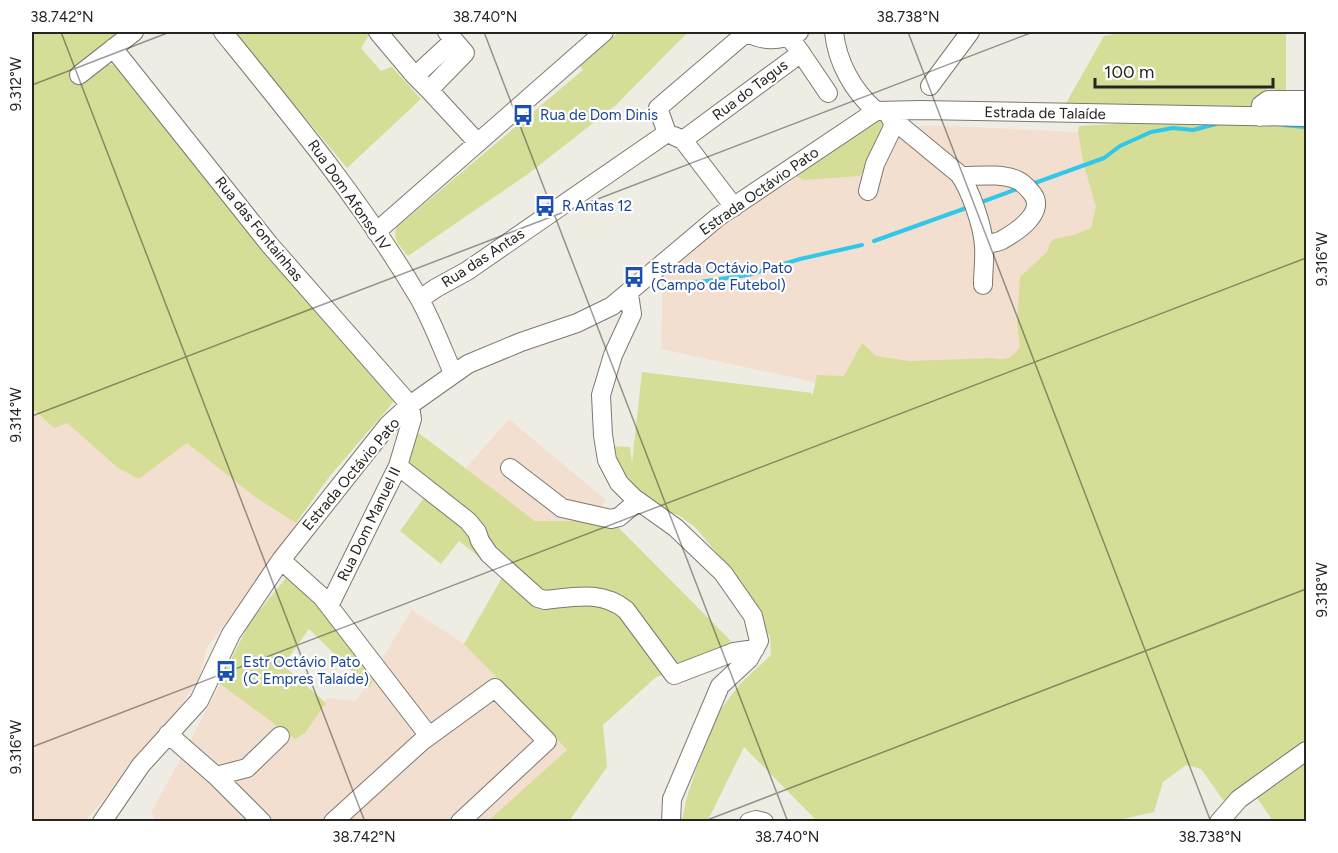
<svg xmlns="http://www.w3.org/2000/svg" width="1338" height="853" font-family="Figtree,sans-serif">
<rect width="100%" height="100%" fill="#efede3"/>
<path fill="#f3dfd0" d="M926,125L1098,133L1115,223L1020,368L847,389L661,349L663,268L706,235L861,137Z
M32,408L54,427L66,422L118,468L139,479L187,443L255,497L301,526L207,647L199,678L167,726L85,821H32Z
M509,419L606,500L602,505L612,521H535L465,469Z
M412,610L464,644L567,751L488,821L158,822L151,813L222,681L296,735L327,698L356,701Z"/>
<path fill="#d5dd97" d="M32,32H139L104,64L116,65L396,399L329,477L296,523L255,497L187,443L139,479L118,468L67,423L54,428L32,408Z
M234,32H371L361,48L381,71L392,67L421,99L347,168Z
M619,32H688L615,106L528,174L408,256C401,247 391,239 397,227L583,70L580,66Z
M1125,32L1215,33V32H1286V92L1268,88L1250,108L1065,105L1104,36Z
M880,120L886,121V129L860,176L804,180L795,176Z
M1153,122L1306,126V745L1226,804L1201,769L1186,765L1163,782L1154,812L1114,821H814L815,819L744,747L710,816L705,821H682L686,800L713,719L741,683L771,655L770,637L716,552L695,527L678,515L652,507L631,486L614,460L611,446L630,447L632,463L642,372L812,393V398L817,375L844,376L862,343L876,356L910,361L992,358C1006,361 1011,359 1020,347L1017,322L1020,277L1047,252L1050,243L1054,239L1074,235L1091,228L1096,207L1084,165L1078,132L1079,126Z
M416,431L535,521H612L736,646L683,665L655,678L603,725L607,767L569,821H488L567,750L464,644L503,576L459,541L441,564L400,531L426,495L403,466Z
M286,578L323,612L374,679L369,688L309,629L283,665L326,703L305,733L295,739L219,683L250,622Z
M1306,757V821H1273L1255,795Z"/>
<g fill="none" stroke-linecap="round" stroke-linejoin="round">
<path stroke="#30c7eb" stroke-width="4" d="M1283,125L1306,127
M1032,184L1104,158L1120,146L1151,132L1173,128L1193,130L1216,124
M979,203L1020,188
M874,241L969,207
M665,287L748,275L800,259L862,245"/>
<defs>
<path id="minor" d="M223,32C292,117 363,203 419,298C432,321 442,348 453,373
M378,32L415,76
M447,32L465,53L429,90L478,143
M746,32C763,42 781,41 799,32
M834,32C837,62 853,91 876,111
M113,48L269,244L410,405L412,419L398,466L329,606
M801,53L828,93
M79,75L134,32
M930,86L970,32
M429,90L415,76L454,40
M1260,117L1261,105L1268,100H1306
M893,122L902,127L959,174C970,189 983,226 984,246C985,259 983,272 983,285
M667,133L658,108L747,32
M674,136L683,140L734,207
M683,140L801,53L789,37
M961,176C978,176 1001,173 1017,180C1022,182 1027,187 1031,192C1048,211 1018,231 1002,240C997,243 990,243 984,244
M868,191L875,164L892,129L893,122L887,112
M376,232L604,32
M629,294L632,314L613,355L601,395L603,435L607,460L619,483L634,498L676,528L723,573L753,616L759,641L749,659L720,686L672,799L671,822
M420,299L436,288L467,271L667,133
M398,466L468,521L477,532L480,541L489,554L538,598L545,600C574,597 602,590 626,610L674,675L734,652L755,649
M510,468L562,508L611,519L619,517L638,501
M281,560L322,597L429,736
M168,734L216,776L247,768L280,736
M216,776L262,822
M102,822L141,765L199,701L231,634L281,560L388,425L410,405L468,364L521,342L577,323L612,306L718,217L876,111L921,110L1306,117
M333,822L421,742L495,688L547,741L460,822
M749,822L756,820L764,822
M1219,822L1239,799L1306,751"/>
</defs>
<use href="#minor" stroke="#7b7970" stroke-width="20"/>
<use href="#minor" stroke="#fff" stroke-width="18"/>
</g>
<path fill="none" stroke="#262521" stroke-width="1.5" stroke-opacity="0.45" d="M61,32L365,822M484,32L788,822M908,32L1211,822M32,85L170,32M32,416L1033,32M32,747L1306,258M702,822L1306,589"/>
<defs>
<symbol id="bus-bare" viewBox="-9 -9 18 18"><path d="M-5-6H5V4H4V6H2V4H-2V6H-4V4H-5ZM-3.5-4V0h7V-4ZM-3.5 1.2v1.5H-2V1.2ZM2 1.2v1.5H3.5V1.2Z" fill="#1a4fb4" stroke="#fff" stroke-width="2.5" paint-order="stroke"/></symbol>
</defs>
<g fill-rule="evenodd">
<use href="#bus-bare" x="508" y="100" width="30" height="30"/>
<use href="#bus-bare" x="530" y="191" width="30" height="30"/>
<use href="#bus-bare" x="619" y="262" width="30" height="30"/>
<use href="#bus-bare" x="211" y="656" width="30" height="30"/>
</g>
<g text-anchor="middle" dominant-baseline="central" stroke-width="4.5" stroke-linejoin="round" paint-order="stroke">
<g font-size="15" fill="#262521" stroke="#fff">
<text transform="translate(750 90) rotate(-37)">Rua do Tagus</text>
<text transform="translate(1045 113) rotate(1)">Estrada de Talaíde</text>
<text transform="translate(759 191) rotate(-35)">Estrada Octávio Pato</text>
<text transform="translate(349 195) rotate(55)">Rua Dom Afonso IV</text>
<text transform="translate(259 229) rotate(51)">Rua das Fontainhas</text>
<text transform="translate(483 258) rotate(-33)">Rua das Antas</text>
<text transform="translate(351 474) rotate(-50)">Estrada Octávio Pato</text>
<text transform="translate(369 524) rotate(-64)">Rua Dom Manuel II</text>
</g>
<g font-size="15" fill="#164399" stroke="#fff" text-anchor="start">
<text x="540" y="115">Rua de Dom Dinis</text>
<text x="562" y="206">R Antas 12</text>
<text x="651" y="268">Estrada Octávio Pato<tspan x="651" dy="17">(Campo de Futebol)</tspan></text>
<text x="243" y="662">Estr Octávio Pato<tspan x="243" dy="17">(C Empres Talaíde)</tspan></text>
</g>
</g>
<rect width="1338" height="853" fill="none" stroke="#ffffff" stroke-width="66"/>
<path d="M1095 78v9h178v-9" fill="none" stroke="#262521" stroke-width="3"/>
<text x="1104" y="78" font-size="18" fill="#262521" stroke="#ffffff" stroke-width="4.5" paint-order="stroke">100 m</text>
<rect x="33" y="33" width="1272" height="787" fill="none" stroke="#262521" stroke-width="2"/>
<g font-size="15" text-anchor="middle" fill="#262521">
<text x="62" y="22">38.742°N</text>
<text x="485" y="22">38.740°N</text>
<text x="908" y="22">38.738°N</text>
<text transform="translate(16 84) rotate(-90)" y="5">9.312°W</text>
<text transform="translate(1322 259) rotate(-90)" y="5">9.316°W</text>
<text transform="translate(16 415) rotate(-90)" y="5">9.314°W</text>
<text transform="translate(1322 590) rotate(-90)" y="5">9.318°W</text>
<text transform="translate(16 747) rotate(-90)" y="5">9.316°W</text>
<text x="364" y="842">38.742°N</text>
<text x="787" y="842">38.740°N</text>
<text x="1210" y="842">38.738°N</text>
</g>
</svg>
